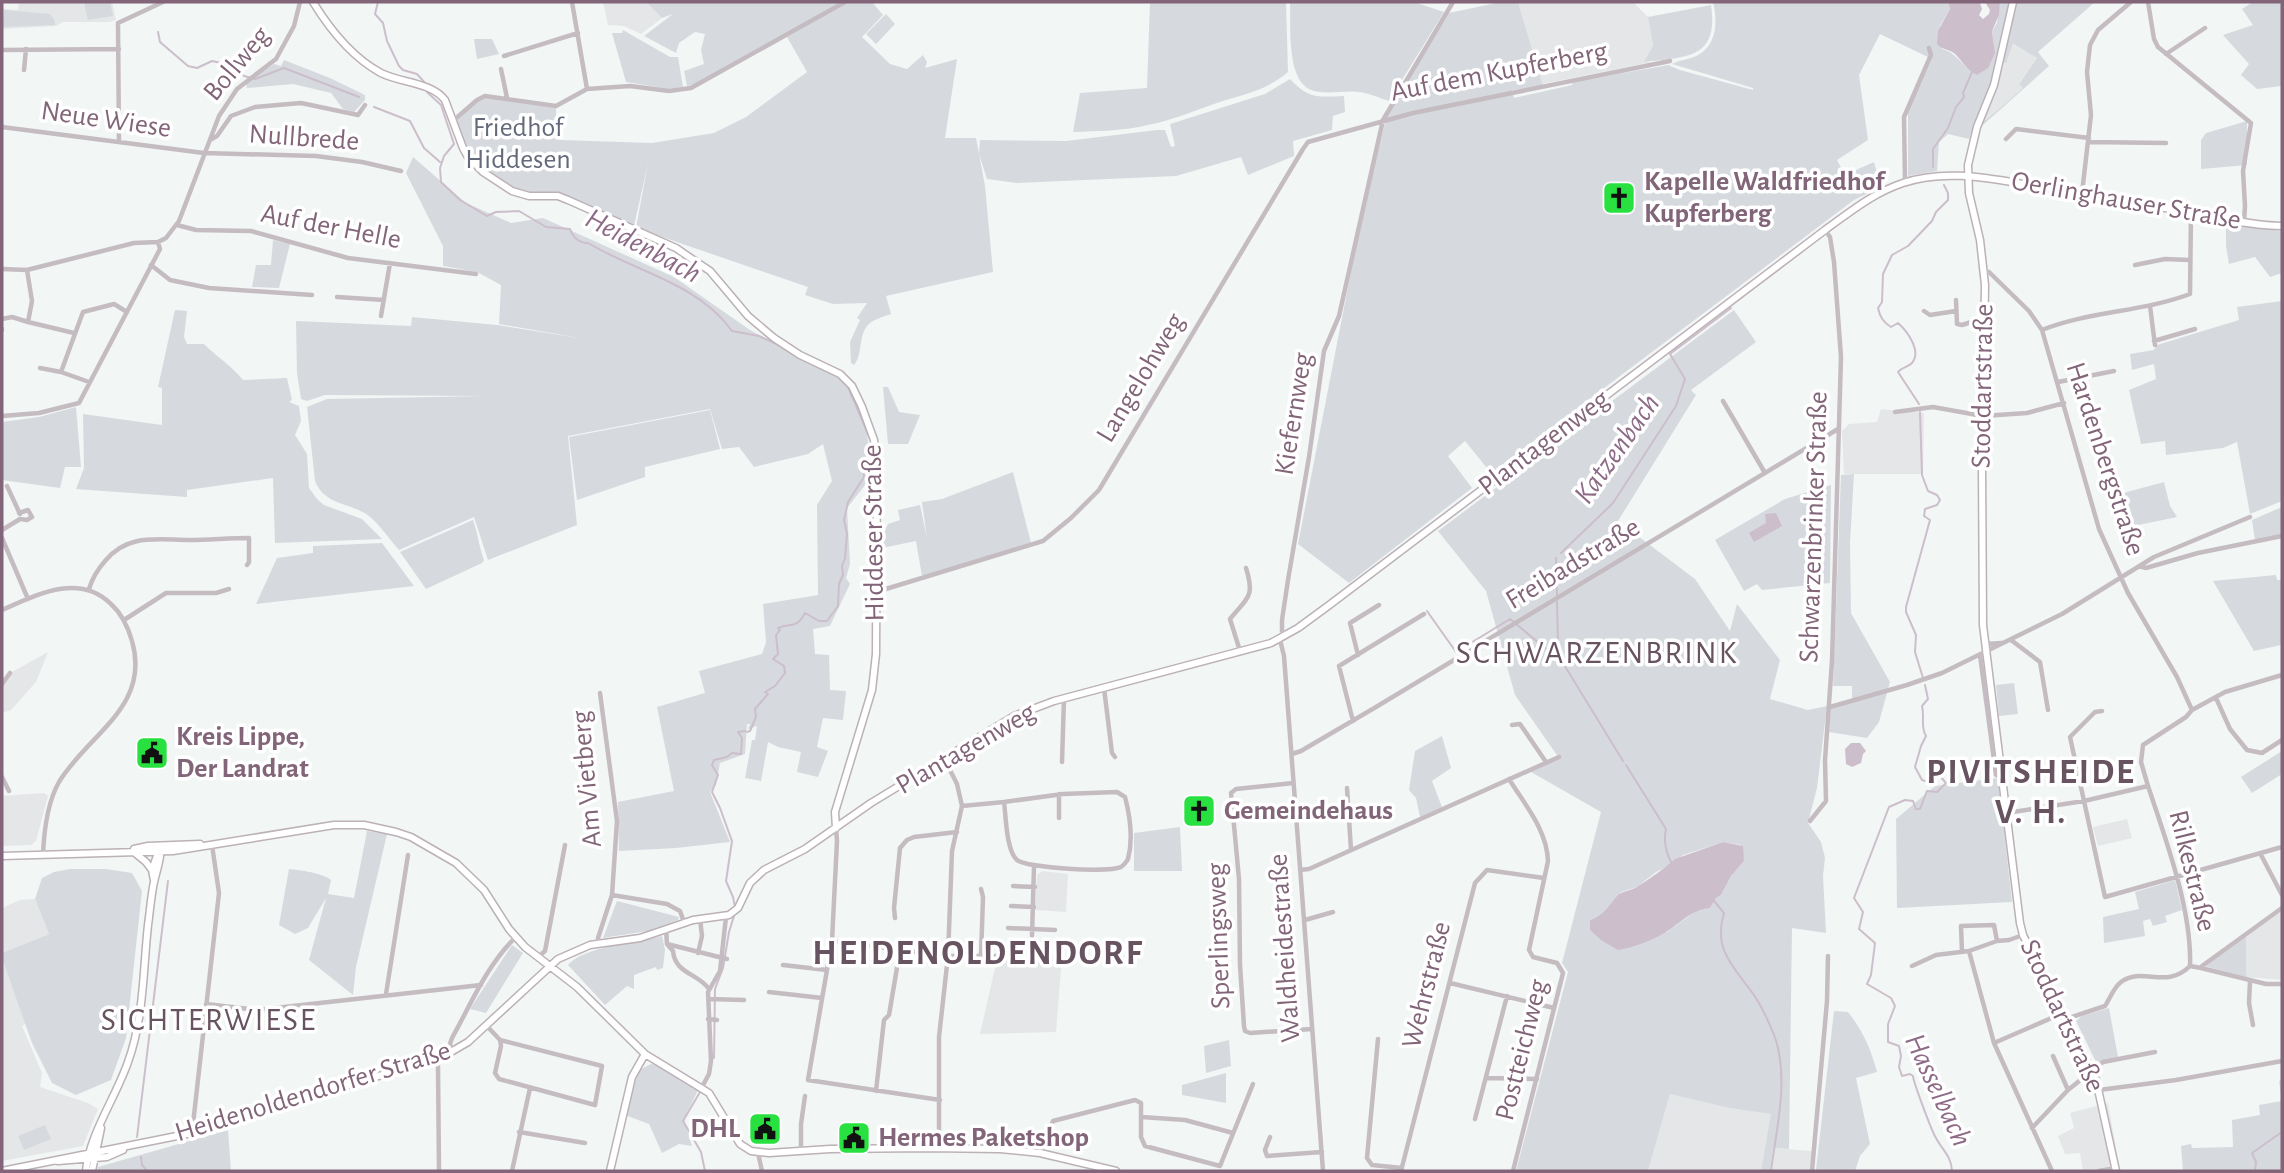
<svg xmlns="http://www.w3.org/2000/svg" width="2284" height="1173" font-family="'Alegreya Sans',sans-serif">
<rect width="100%" height="100%" fill="#f2f6f5"/>
<path fill="#e5e6e7" d="M19,2H112L116,20L109,22H63L56,26L2,29V11L4,9L18,10Z
M603,2H646L662,18L641,34L624,26L608,25Z
M1518,2H1633L1648,17L1653,46L1645,62H1652L1542,84Z
M2012,44L2037,58L2019,83L2023,88L1986,120L1984,119Z
M1881,409L1924,413L1923,474H1844L1842,431L1849,424L1877,422Z
M48,652L36,682L11,710L2,713V686L12,672Z
M44,793L48,796L36,841L31,845L2,846V796Z
M2127,819L2132,838L2098,846L2093,827Z
M1042,871L1068,874L1066,912L1035,910L1037,875Z
M35,899L49,934L2,953V908L20,900Z
M2282,911V980L2246,977V936Z
M1062,956L1056,1032L980,1034L997,959Z
M2,958L27,1023L22,1026L42,1073L40,1087L88,1103L98,1109L83,1146L2,1161Z
M1670,1094L1729,1108L1772,1114L1761,1171H1648Z
M2108,1103L2120,1171H2083L2080,1153L2065,1154L2058,1136L2074,1128L2070,1113Z
M1773,1148L1813,1151L1811,1171H1770Z"/>
<path fill="#d6dadf" fill-rule="evenodd" d="M84,2H110L113,16L88,20Z
M646,2H841L699,84L687,86L684,71L704,64L701,50L705,34L695,32L679,43L676,53L644,36L673,14L662,18Z
M848,2H872L883,15L862,37L890,64L907,69L923,55L927,62L925,68L957,59L945,138H976L985,186L993,272L886,296L891,314C885,316 875,319 870,323C857,334 864,353 854,365L851,363L850,342L860,320L857,318L867,303L833,304L805,295L808,287L636,228L648,163L634,226L558,195L528,193L512,189L475,163L464,147L456,122L477,101L487,98L556,108V131L560,140L652,143L714,133L746,117L807,72L787,37Z
M1150,2H1286L1288,72C1267,90 1246,94 1220,102C1196,110 1173,120 1148,125C1124,131 1098,131 1073,132L1080,93L1147,88Z
M1290,2H1414L1444,12L1389,101C1379,98 1369,93 1358,92C1343,90 1323,96 1309,89C1286,77 1291,24 1290,2Z
M1501,2H1518L1543,86L1512,90L1514,98L1572,85L1573,82L1668,65L1680,70L1753,90V88L1672,64C1679,60 1686,60 1694,57C1717,47 1718,23 1713,2H1948L1950,9L1940,26L1942,49C1958,53 1963,68 1977,75C1993,66 1996,48 1992,31L1997,23L2000,2H2095L2038,52L2049,66L1983,125L1975,122L1969,139L1948,134L1939,142L1937,171L1908,176V110L1932,59L1880,34L1859,75L1868,140L1837,160L1845,175L1874,162L1881,187L1854,200L1491,473L1465,441L1448,456L1472,488L1349,583L1298,544L1363,210L1387,115L1449,13ZM2013,44L2037,58L2019,84L2023,88L1986,120L1984,119L2004,63H2006Z
M2253,2H2282V86L2257,89L2241,75L2249,64L2223,35L2253,25L2242,9Z
M1711,5C1719,59 1687,57 1644,62L1653,46L1648,17Z
M4,10L50,14L55,21V25L3,27Z
M886,14L895,24L876,44L866,34Z
M623,30L670,57H678L683,87L668,89L626,82L612,33H622Z
M492,39L499,54L477,59L474,39Z
M284,60L330,78L365,95V100L354,112L343,109L331,93L293,84L247,88L246,83L274,64L281,66Z
M1290,79C1309,99 1317,97 1344,96L1345,112L1333,116L1332,130L1293,141L1294,156L1248,175L1241,157L1176,176L1017,183L987,179L979,154L980,140L1066,141L1157,130H1165L1171,147L1175,146L1170,124L1265,94Z
M2247,121V165L2201,169V140L2206,133Z
M413,157L466,203L511,223L543,218L674,277L750,330L844,381L865,421L873,475L847,508L850,564L846,578L850,584L830,626L813,629L815,654L829,655L830,690L846,691L843,720L823,718L817,747L828,751L818,777L797,772L801,752L778,747L768,742L761,781L745,778L752,740H755L757,726L748,729L750,724H747L745,754L720,763L716,785L710,792L730,842L676,848L619,851L618,802L674,791L657,707L705,693L699,671L762,654L766,642L763,604L818,595L817,505L832,481L823,444L808,454L754,467L739,447L722,449L710,409L568,436L577,525L488,560L474,517L399,550C389,539 380,525 369,516C350,502 325,506 315,481L307,407L327,399L485,396L325,395L307,401L301,399L297,373L296,321L411,326L412,317L497,325L585,339L499,324L501,285L477,272L443,266V246L406,173Z
M2226,224L2282,231V273L2270,277L2255,257L2229,264L2226,246Z
M273,240L290,244L279,288L252,287L256,265H271Z
M2282,301V501L2250,514L2237,442L2223,448L2166,455L2165,441L2141,444L2129,390L2156,379L2154,364L2132,370L2130,354L2154,350L2157,345L2239,320L2237,307Z
M175,310L187,311L184,337L187,344H204C217,357 231,365 243,380L287,378L292,400L289,402L299,406L301,421L295,435L307,454L309,488L317,499L324,505L362,519L382,539L275,543L273,478L187,490V497L76,489L84,468L83,414L162,425V388L158,387Z
M1734,310L1756,342L1691,390L1696,395L1618,521L1695,579L1730,631L1737,604L1780,660L1770,699L1808,710L1827,706L1817,788L1808,823L1821,842L1825,858L1823,876L1826,933L1792,928L1789,1149L1773,1148L1770,1171H1761L1771,1114L1729,1108L1670,1094L1648,1171H1516L1568,972L1562,963L1601,812L1531,772L1559,758L1515,695L1486,591L1438,531ZM1723,842L1741,845L1744,861L1731,876L1721,895L1716,898L1710,908H1700L1667,932L1590,920L1599,917L1621,892L1637,887L1656,872L1672,864L1683,855Z
M883,387H888L899,412L920,415L908,444H888Z
M76,407L81,467H65L60,488L2,480V422L39,417Z
M710,410L720,449L645,467V477L577,500L569,437Z
M1013,472L1031,543L922,576L916,541L882,548V536L888,524L900,520L898,510L920,505L927,538L922,502L942,499Z
M1854,474L1850,543L1851,613L1890,682L1879,722L1867,738L1829,732L1831,706L1852,699V686H1833L1841,475Z
M2164,482L2170,506L2177,517L2124,528L2116,495Z
M1831,485L1830,583L1762,590L1757,584L1744,591L1715,540L1785,499Z
M2282,507V535L2255,541L2252,520Z
M473,520C478,534 479,547 484,560L482,563L426,589L400,552Z
M382,543L414,586L256,604L277,558L313,553V546Z
M2276,575L2277,580H2282V647L2281,645L2254,651L2213,581Z
M2014,683L2018,714L1999,716L1996,685Z
M1442,736L1451,768L1432,781L1442,807L1420,817L1416,798L1409,790L1415,751Z
M2282,751V774L2252,793L2241,777Z
M1998,778L2012,902L1897,908L1896,819L1935,786Z
M1180,827L1182,871H1134V833Z
M367,831L387,834L356,967L353,995L309,960L326,898L308,928L295,934L279,925L289,869C300,870 323,873 331,880L328,894L354,898Z
M70,869H106L132,873L142,891L126,1038L111,1080L76,1095L52,1083L32,1043L2,958V953L49,934L35,899L42,878L54,872Z
M2175,880L2182,910L2165,916L2167,922L2153,926L2150,919L2143,921L2145,936L2104,943L2103,917L2139,909L2135,892Z
M617,901L679,917L678,920L648,931L603,938Z
M662,936L665,950L663,968L657,970L656,967L634,975V989L627,986L605,1005L568,965C585,946 636,943 662,936Z
M2246,936V977L2204,966Z
M512,945L523,953L486,1013L470,1009Z
M2109,1008L2118,1057L2097,1064L2076,1021L2082,1016Z
M1834,1011L1848,1012C1863,1031 1871,1049 1877,1072L1856,1078L1870,1144L1860,1156L1855,1171L1816,1170Z
M1229,1040L1231,1066L1206,1073L1204,1046Z
M651,1064L658,1065L699,1088L684,1119L692,1146L679,1144L662,1153L649,1124L625,1115L639,1070Z
M1226,1073V1103L1182,1095V1085Z
M2282,1080V1171H2183L2181,1146L2191,1144L2192,1148L2233,1147L2232,1120L2260,1115L2259,1105L2282,1101L2279,1081Z
M45,1125L51,1139L24,1150L18,1136Z
M228,1130L231,1171H98V1167Z"/>
<path fill="#ccbeca" d="M1948,2H1982L1980,3L1982,9L1979,15L1983,19L1989,14L1990,10L1985,2H2000L1999,15L1992,31L1995,53L1988,68L1977,75C1966,70 1962,60 1954,53C1948,49 1943,50 1937,44L1938,31L1950,9Z
M1776,513L1782,526L1754,542L1749,533L1766,523L1765,514Z
M1851,743H1860L1866,751L1863,754L1861,763L1852,767L1846,764L1845,749Z
M1723,842L1743,846L1744,861L1731,876L1721,895L1716,898L1710,908C1692,909 1681,923 1666,932C1651,941 1635,947 1618,950L1601,940L1590,930V920C1604,916 1609,904 1619,894C1624,891 1629,891 1635,888C1640,886 1673,862 1675,859Z"/>
<g fill="none" stroke-linecap="round" stroke-linejoin="round">
<path stroke="#ccbeca" stroke-width="2" d="M378,2L375,14L383,23L387,41L399,66L403,70L417,74L425,83
M158,32L160,42L188,66L197,68L212,61L231,65L244,76L255,79L284,68L359,97
M426,89L427,92L441,105L454,144L444,156L440,168L441,182L460,200L487,216L496,212L519,211L546,227L570,229C573,237 578,243 588,243C636,272 698,283 732,331L759,336L785,348
M374,107L410,121L424,148L440,162
M1933,167V149L1948,128L1956,107L1964,97L1963,93L1972,72
M1919,404L1898,372C1902,367 1907,368 1912,363C1922,351 1907,331 1898,323L1891,327C1883,322 1880,317 1878,308L1882,302L1883,274L1892,255L1908,246L1932,221L1936,212L1948,200V193L1944,185
M1920,412L1922,475L1928,491L1937,495L1940,500L1937,505L1925,509L1924,516L1930,520L1906,607V612L1916,635L1915,652L1923,678
M1561,553L1613,503L1676,406L1685,379L1670,354L1731,308
M1556,558L1557,595
M1557,602L1558,645L1563,663L1623,761
M1427,611L1456,652L1510,619L1563,663
M1925,685L1928,699L1922,706C1925,717 1920,726 1926,736L1921,746L1915,767L1922,780L1929,782L1939,775L1946,783L1937,792L1927,791L1920,809H1916L1913,801L1905,800L1889,807L1854,898L1863,912L1859,929L1875,943L1871,975L1867,984L1891,998L1895,1006L1888,1024V1042L1899,1046L1901,1056L1899,1067L1902,1076L1910,1074L1913,1076C1913,1081 1932,1132 1936,1138C1941,1148 1952,1157 1952,1171
M747,732L750,731L756,717L755,709L768,694L765,692L775,686L785,673L784,666L773,659L778,654L776,635L780,630L778,628C791,622 796,630 805,613L819,621H827L838,606L839,584L843,575L842,566L845,558L847,534L844,520L848,502L864,477V464L869,459L871,441L848,387
M1626,765L1666,829C1663,842 1666,853 1672,864
M1714,901L1724,913C1711,955 1741,972 1759,1003C1766,1016 1775,1034 1778,1048C1787,1088 1776,1131 1771,1171
M735,907L733,897L726,881L732,841L720,808L712,792L718,775L712,765L714,760L727,757L732,753L741,754L742,738L738,732L745,731
M714,1058L715,989L723,968L729,932L734,916
M700,1092L683,1121L701,1152L705,1171
M137,1137L168,881
M141,1157L142,1165L147,1171
M2255,1171L2256,1162L2252,1153L2282,1132"/>
<defs>
<path id="secondary" d="M313,2C329,28 353,58 381,73C401,83 431,82 445,100L463,148L468,157L483,172L512,191L529,196H558L568,200L676,248L692,259L710,271L748,316L774,338L800,355L840,374L852,386L862,407L874,440L877,464L876,654L872,690L835,812L836,828
M2013,2L1994,85L1977,127L1968,165L1969,193L1980,240L1985,285L1982,466L1983,625L2020,923L2023,935L2096,1080L2116,1171
M134,849L148,846L200,844
M135,853L146,862L152,870
M2,856L173,851L334,825H364L396,832L411,837L456,863L484,890L509,929L525,947L577,987L645,1054L709,1093L740,1144L751,1151L769,1153L830,1149L927,1148L1000,1149L1040,1153L1116,1171
M154,880L152,870L159,850
M58,1161L107,1157L123,1150
M2,1171L192,1133L444,1056L468,1042L558,959L590,945L640,938L693,920L729,915L738,908L750,883L764,870L805,849L871,803L1014,716L1054,701L1271,643L1298,628L1328,606L1825,230C1850,212 1873,193 1903,183C1944,169 1987,178 2029,185C2084,193 2138,203 2192,213C2222,218 2252,226 2282,226
M86,1171C89,1135 116,1097 128,1062C144,1018 143,970 148,925C150,911 151,896 154,882C157,869 161,859 161,846
M92,1171L101,1128
M610,1171L632,1077L645,1054"/>
</defs>
<use href="#secondary" stroke="#bbb1b7" stroke-width="9"/>
<path stroke="#c4bcc1" stroke-width="4.5" d="M572,2L587,89
M2148,2L2154,39L2158,47L2251,123L2243,171L2245,206L2244,222
M2,50L119,49
M2166,54L2205,28
M504,56L578,33
M501,69L507,98
M24,70L26,49
M453,121L477,100L485,96L556,106L587,89L630,86L669,91L691,88L845,2
M2,127L204,153L316,156L362,162L401,171
M2006,139L2016,129L2089,138
M210,140L217,136L231,116L255,107L301,103L358,115L365,105
M119,142L118,23L163,2
M2088,142L2166,143
M1905,182L1904,117L1931,55L1929,48
M2082,193L2091,115L2087,72L2090,45L2098,30L2131,2
M177,225L196,230L251,231L348,258L476,274
M151,265L170,280L209,288L312,295
M2135,265L2165,259L2189,260
M2,269L27,270L134,243L158,242L166,238L179,221L219,116L237,89L276,59L294,26L300,2
M1983,271L1989,272L2029,311L2042,330L2099,529L2128,593L2177,677L2192,710
M337,297L384,300
M1956,300L1957,324L1962,325L1984,318
M2150,306L2155,345
M1924,311L1930,315L1956,311
M381,316L390,263
M2,319L12,317L28,322L32,301L27,270
M28,322L74,333
M2,329V330
M2042,330C2090,311 2142,312 2190,294L2191,213
M2154,341L2195,329
M40,368L61,372
M89,382L61,372L83,312L114,304L127,312
M2058,382L2114,371
M1723,401L1765,473
M1895,412L1933,407L1983,416L2027,413L2064,403
M2,416L39,413L79,403L160,249L158,242
M7,486L20,514
M2,530L20,519L27,520L32,517L28,510L19,513
M2,538L28,599
M2139,566L2146,568L2198,553L2282,536
M89,589C92,579 98,569 105,561C128,533 157,540 190,540C209,540 229,538 249,538V562L247,565
M876,592L1043,541L1071,518L1099,490L1303,149L1308,142L1413,113L1670,61
M2,610C36,595 79,572 111,604C122,614 128,627 132,641C151,707 88,734 59,782C47,803 44,830 43,855
M124,620L166,593H216L229,589
M1285,635L1282,631V620L1288,580L1309,457L1324,351L1339,316L1383,120L1453,2
M1280,640L1284,656L1323,1171
M2011,640L2040,662L2048,710
M1986,644L2002,643
M1240,651L1230,619C1248,597 1255,597 1246,568
M1358,655L1350,623L1379,605
M1980,655L1996,775L2001,777
M2,684L10,673
M1104,688L1112,753L1115,757
M2216,698L2230,729L2247,750L2262,753L2282,740
M1830,707L1907,685L1942,673L2062,614L2154,557L2250,517
M2102,711L2095,712L2070,737L2105,897L2282,847
M1353,721L1339,666L1424,614
M1512,725L1520,724L1546,762
M1292,754L1301,751L1376,707L1838,429
M1062,762L1064,698
M2,777L9,791
M1509,779C1525,805 1547,830 1548,861L1529,950L1533,957L1557,963L1563,973L1513,1171
M1293,783L1236,789L1231,793L1239,879L1240,965L1244,1026L1245,1031L1250,1033L1312,1029
M2148,786C2166,840 2192,910 2190,966
M1347,788L1351,850
M962,806L1004,802C1006,816 1006,850 1017,860C1027,868 1109,873 1121,867C1123,866 1127,861 1128,859C1133,840 1130,816 1125,797L1117,792L1063,794L1004,802
M2006,813L2084,801L2148,786L2141,762L2143,745L2186,717L2192,710L2225,692L2282,675
M1059,818V794
M1810,821L1826,801L1825,760L1832,661L1841,357L1834,262L1830,237L1825,230
M836,828L837,841L832,941L808,1080L940,1100
M2260,853L2282,895
M1300,870L1309,869L1559,757
M1013,886L1035,887
M981,889L983,897L981,956
M612,895L667,904L680,911L684,922
M1011,906L1034,907
M895,918L894,908L900,848L907,840L914,837L957,832
M1305,920L1333,912
M1008,928L1055,930
M666,929L667,944L673,951C675,974 698,973 709,989
M1032,936L1034,866
M832,941L948,956H996
M599,944L598,938L612,895L617,821L600,693
M667,944L727,959
M1969,951L1994,1043L2052,1171
M1962,952L1961,926L1994,925L1997,941
M698,953L702,936L700,919
M538,957L545,951L565,845
M783,965L827,970
M1912,966L1936,955L1969,951L1997,941L2009,940L2023,935
M2201,968L2266,984H2282
M2250,981L2249,1003L2253,1025
M1450,983L1554,1008
M769,992L822,998
M386,994L408,855
M709,999L744,1000
M206,1004L257,1010L481,985
M708,1019L717,1020
M2066,1019L2105,1006C2110,999 2113,988 2121,982C2143,966 2166,990 2190,966L2201,968L2202,966L2282,908
M486,1025L500,1040L602,1066L595,1105L499,1079L495,1073L501,1046L500,1040
M1378,1039L1367,1158L1372,1165L1402,1168
M1994,1043L2063,1013
M452,1052L450,1044L452,1038C471,1004 487,965 515,938
M2053,1056L2068,1090
M436,1060L438,1066L439,1171
M1486,1078L1537,1079
M702,1087L709,1074L711,1061L708,992L720,971L726,917
M2099,1090L2176,1080L2282,1061
M876,1091L884,1020L889,1015L900,950
M1142,1117L1185,1120L1233,1133
M1475,1119L1507,996
M2032,1128L2068,1090L2103,1062L2155,1052
M519,1132L585,1143
M192,1133L219,893L212,845
M1270,1137L1265,1150L1267,1156L1322,1152
M939,1148V1037L948,956L952,851L962,806L957,784L945,760
M801,1150V1124L805,1096
M758,1153L762,1171
M1040,1153L1053,1121L1135,1100L1141,1103V1137L1145,1146L1220,1166L1253,1084
M512,1171L530,1088
M1401,1171L1475,883L1487,870L1544,878
M1812,1171L1827,1001L1828,956
M2099,1171L2116,1168"/>
<use href="#secondary" stroke="#fff" stroke-width="6"/>
</g>
<defs>
<symbol id="church-square" viewBox="-11 -11 22 22"><rect x="-9" y="-9" width="18" height="18" rx="4" fill="#28e040" stroke="#fff"/><path d="M-1.2-6h2.4v3.5h3.3v2.4h-3.3V6h-2.4V-.1h-3.3v-2.4h3.3Z" fill="#111"/></symbol>
<symbol id="civic-square" viewBox="-11 -11 22 22"><rect x="-9" y="-9" width="18" height="18" rx="4" fill="#28e040" stroke="#fff"/><path d="M-.6-6.5H3V-4.5H.6V-3L4-1V1h2V6H-6V1h2V-1L-.6-3ZM-1.2 2.5V6h2.4V2.5Z" fill="#111"/></symbol>
</defs>
<g fill-rule="evenodd">
<use href="#church-square" x="1600" y="179" width="38" height="38"/>
<use href="#civic-square" x="133" y="734" width="38" height="38"/>
<use href="#church-square" x="1180" y="792" width="38" height="38"/>
<use href="#civic-square" x="746" y="1110" width="38" height="38"/>
<use href="#civic-square" x="835" y="1119" width="38" height="38"/>
</g>
<g text-anchor="middle" dominant-baseline="central" stroke-width="7" stroke-linejoin="round" paint-order="stroke">
<g font-size="28" fill="#826578" stroke="#fff">
<text transform="translate(237 64) rotate(-50)">Bollweg</text>
<text transform="translate(1499 72) rotate(-11)">Auf dem Kupferberg</text>
<text transform="translate(106 120) rotate(8)">Neue Wiese</text>
<text transform="translate(304 138) rotate(4)">Nullbrede</text>
<text transform="translate(2126 201) rotate(10)">Oerlinghauser Straße</text>
<text transform="translate(331 227) rotate(11)">Auf der Helle</text>
<text transform="translate(1141 378) rotate(-59)">Langelohweg</text>
<text transform="translate(1983 386) rotate(-89)">Stoddartstraße</text>
<text transform="translate(1294 414) rotate(-81)">Kiefernweg</text>
<text transform="translate(1544 443) rotate(-37)">Plantagenweg</text>
<text transform="translate(2105 459) rotate(72)">Hardenbergstraße</text>
<text transform="translate(1814 527) rotate(-88)">Schwarzenbrinker Straße</text>
<text transform="translate(874 533) rotate(-91)">Hiddeser Straße</text>
<text transform="translate(1573 564) rotate(-31)">Freibadstraße</text>
<text transform="translate(966 749) rotate(-30)">Plantagenweg</text>
<text transform="translate(587 779) rotate(-95)">Am Vietberg</text>
<text transform="translate(2192 871) rotate(76)">Rilkestraße</text>
<text transform="translate(1219 936) rotate(-92)">Sperlingsweg</text>
<text transform="translate(1285 948) rotate(-94)">Waldheidestraße</text>
<text transform="translate(1427 985) rotate(-76)">Wehrstraße</text>
<text transform="translate(2062 1016) rotate(65)">Stoddartstraße</text>
<text transform="translate(1522 1050) rotate(-76)">Postteichweg</text>
<text transform="translate(313 1092) rotate(-17)">Heidenoldendorfer Straße</text>
</g>
<g font-size="28" fill="#646a7a" stroke="#fff">
<text x="518" y="128">Friedhof<tspan x="518" dy="32">Hiddesen</tspan></text>
</g>
<g font-size="28" font-weight="bold" fill="#826578" stroke="#fff" text-anchor="start">
<text x="1644" y="182">Kapelle Waldfriedhof<tspan x="1644" dy="32">Kupferberg</tspan></text>
<text x="176" y="737">Kreis Lippe,<tspan x="176" dy="32">Der Landrat</tspan></text>
<text x="1224" y="811">Gemeindehaus</text>
<text x="740" y="1129" text-anchor="end">DHL</text>
<text x="878" y="1138">Hermes Paketshop</text>
</g>
<g font-size="30" font-style="italic" fill="#8d6b87" stroke="#fff">
<text transform="translate(643 246) rotate(28)">Heidenbach</text>
<text transform="translate(1617 449) rotate(-55)">Katzenbach</text>
<text transform="translate(1938 1090) rotate(65)">Hasselbach</text>
</g>
<g font-size="32" letter-spacing="2" fill="#685361" stroke="#fff">
<text x="1597" y="653">SCHWARZENBRINK</text>
<text x="209" y="1020">SICHTERWIESE</text>
</g>
<g font-size="35" font-weight="bold" letter-spacing="2" fill="#685361" stroke="#fff">
<text x="2031" y="772">PIVITSHEIDE<tspan x="2031" dy="40">V. H.</tspan></text>
<text x="978" y="953">HEIDENOLDENDORF</text>
</g>
</g>
<rect width="2284" height="1173" fill="none" stroke="#826578" stroke-width="7"/>
</svg>
